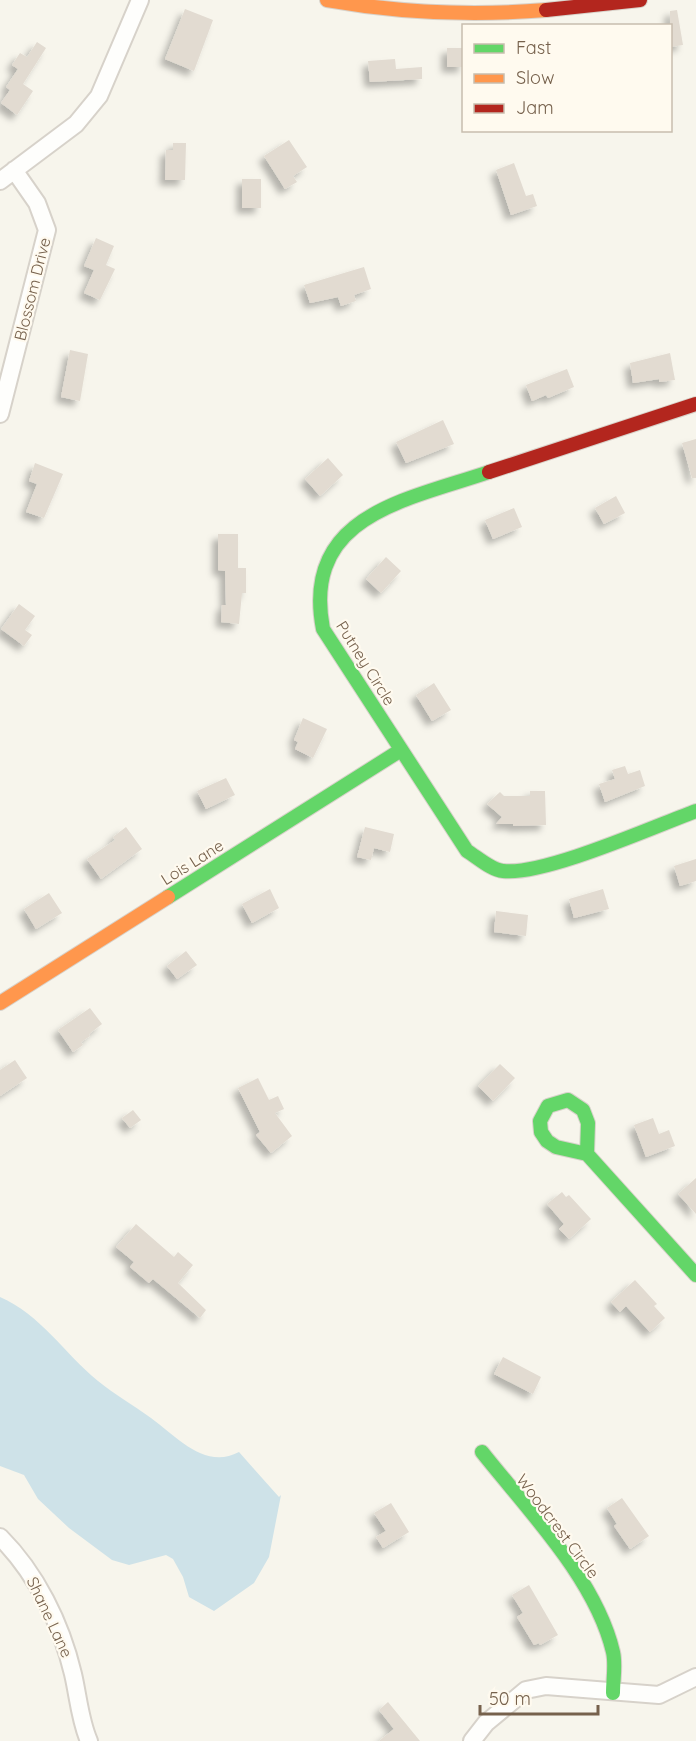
<svg xmlns="http://www.w3.org/2000/svg" width="696" height="1741" font-family="Quicksand,sans-serif">
<defs>
<filter id="shadow"><feDropShadow dx="-5.5" dy="5.5" stdDeviation="3" flood-color="#0004"/></filter>
</defs>
<rect width="100%" height="100%" fill="#f7f5ec"/>
<path fill="#cee2e8" d="M0,1297C40,1314 65,1354 98,1381C114,1394 133,1405 151,1418C177,1437 205,1470 239,1452L279,1497L281,1495L269,1557L254,1583L214,1611L189,1597L183,1577L173,1559L166,1555L129,1565L112,1560L69,1528L38,1499L24,1475L0,1466Z"/>
<path fill="#e2dbd1" filter="url(#shadow)" d="M185,9L213,20L194,71L165,59Z
M677,10L683,45L670,47V11Z
M37,42L46,48L23,84L33,91L17,115L1,103L10,90L6,87L18,69L12,65L20,53L27,57Z
M447,48H464V67H447Z
M395,59L396,69L422,67V79L370,82L368,61Z
M289,140L307,167L293,176L297,182L285,189L264,156Z
M173,143H186L185,180H165L166,150H173Z
M514,163L526,196L533,194L537,206L511,215L496,170Z
M242,179H261V208H242Z
M96,238L114,246L106,265L115,269L100,300L84,293L94,270L84,266Z
M364,267L371,289L354,295L356,301L341,306L338,297L310,303L304,285Z
M70,350L88,354L80,401L61,397Z
M670,353L675,380L659,382V379L633,383L630,363Z
M567,369L574,387L548,398L546,395L532,401L526,385Z
M443,420L454,444L406,463L396,442Z
M696,439V478H692L682,443Z
M328,458L343,475L320,496L305,479Z
M35,463L63,474L44,518L26,512L37,484L29,481Z
M616,496L625,513L604,524L595,508Z
M514,508L522,527L493,539L485,520Z
M218,534H238V568H246V593H242L239,624L221,622L222,605H226L225,571L218,570Z
M386,557L401,571L381,593L366,579Z
M19,604L35,616L25,630L32,635L24,646L1,629Z
M434,683L451,710L432,721L416,695Z
M303,718L327,729L313,758L295,749L298,742L294,740Z
M625,766L628,774L640,770L645,786L605,802L599,784L615,779L612,770Z
M226,778L235,795L206,809L197,791Z
M530,791H545L546,825L513,826V824H496L502,817L487,804L500,792L504,796H530Z
M126,827L142,849L101,879L87,859L115,840L113,837Z
M365,827L394,834L390,852L374,848L371,860L357,857Z
M696,859V881L680,886L674,866Z
M270,889L279,908L252,923L242,904Z
M603,889L609,909L574,918L569,899Z
M49,893L62,913L36,929L24,909Z
M496,911L528,915L526,936L494,932Z
M186,951L197,965L177,979L167,966Z
M90,1008L102,1024L89,1034L90,1036L81,1042L83,1045L73,1052L58,1030Z
M15,1060L27,1078L0,1096V1070Z
M500,1064L515,1078L493,1101L478,1086Z
M258,1078L269,1100L278,1096L284,1109L275,1113L292,1136L271,1153L256,1135L260,1132L238,1088Z
M133,1110L141,1120L130,1128L122,1118Z
M653,1118L659,1134L669,1130L675,1146L646,1157L634,1125Z
M696,1178V1214L678,1194Z
M562,1192L566,1197L569,1195L591,1219L569,1239L559,1229L564,1224L547,1204Z
M136,1224L174,1257L178,1252L193,1265L178,1283L206,1310L200,1318L153,1279L149,1283L130,1267L134,1262L116,1247Z
M635,1280L657,1304L654,1306L665,1318L650,1332L626,1306L620,1312L611,1302Z
M503,1357L541,1377L533,1394L494,1374Z
M622,1498L649,1536L630,1549L614,1526L617,1524L607,1508Z
M391,1503L409,1532L383,1548L376,1537L386,1531L374,1513Z
M529,1585L558,1635L540,1645L539,1643L534,1645L517,1617L523,1613L512,1595Z
M388,1702L420,1741H379L394,1729L379,1710Z"/>
<g fill="none" stroke-linecap="round" stroke-linejoin="round">
<defs>
<path id="street" d="M0,181L76,124L99,96L140,0
M0,414L47,230L37,203L14,170
M0,1537C36,1573 61,1623 73,1674C78,1695 80,1721 89,1741
M472,1741L486,1723L526,1690L546,1686L659,1695L696,1677"/>
<path id="fast" d="M489,472C407,500 301,515 323,629L467,851C477,857 491,870 503,871C543,876 653,827 696,811
M168,897L401,750
M587,1154L588,1123L583,1110L568,1100L548,1106L540,1121L541,1132L547,1141L556,1147L587,1154L696,1275
M482,1452C527,1509 596,1579 613,1652C616,1665 613,1679 613,1693"/>
<path id="slow" d="M327,0C400,13 472,16 546,10
M0,1003L168,897"/>
<path id="jam" d="M546,10L640,0
M489,472L696,404"/>
</defs>
<use href="#street" stroke="#d7d2ca" stroke-width="20"/>
<use href="#fast" stroke="#d8d2ca" stroke-width="16"/>
<use href="#slow" stroke="#d8d2ca" stroke-width="16"/>
<use href="#jam" stroke="#d8d2ca" stroke-width="16"/>
<use href="#street" stroke="#fefefc" stroke-width="16"/>
<use href="#fast" stroke="#63d668" stroke-width="14"/>
<use href="#slow" stroke="#ff974d" stroke-width="14"/>
<use href="#jam" stroke="#b3261e" stroke-width="14"/>
</g>
<g text-anchor="middle" dominant-baseline="central" stroke-width="4.5" stroke-linejoin="round" paint-order="stroke">
<g font-size="16" fill="#76614c" stroke="#fffaef">
<text transform="translate(32 289) rotate(-76)">Blossom Drive</text>
<text transform="translate(366 663) rotate(58)">Putney Circle</text>
<text transform="translate(192 862) rotate(-32)">Lois Lane</text>
<text transform="translate(558 1526) rotate(53)">Woodcrest Circle</text>
<text transform="translate(50 1617) rotate(65)">Shane Lane</text>
</g>
</g>
<rect x="462" y="24" width="210" height="108" fill="#fffaef" stroke="#c8bdae" stroke-width="1.5"/>
<rect x="474" y="44" width="30" height="9" fill="#63d668" stroke="#c8bdae" stroke-width="1.5"/>
<text x="516" y="54" font-size="18" fill="#76614c">Fast</text>
<rect x="474" y="74" width="30" height="9" fill="#ff974d" stroke="#c8bdae" stroke-width="1.5"/>
<text x="516" y="84" font-size="18" fill="#76614c">Slow</text>
<rect x="474" y="104" width="30" height="9" fill="#b3261e" stroke="#c8bdae" stroke-width="1.5"/>
<text x="516" y="114" font-size="18" fill="#76614c">Jam</text>
<path d="M480 1705v9h118v-9" fill="none" stroke="#76614c" stroke-width="3"/>
<text x="489" y="1705" font-size="18" fill="#76614c" stroke="#fffaef" stroke-width="4.5" paint-order="stroke">50 m</text>
</svg>
